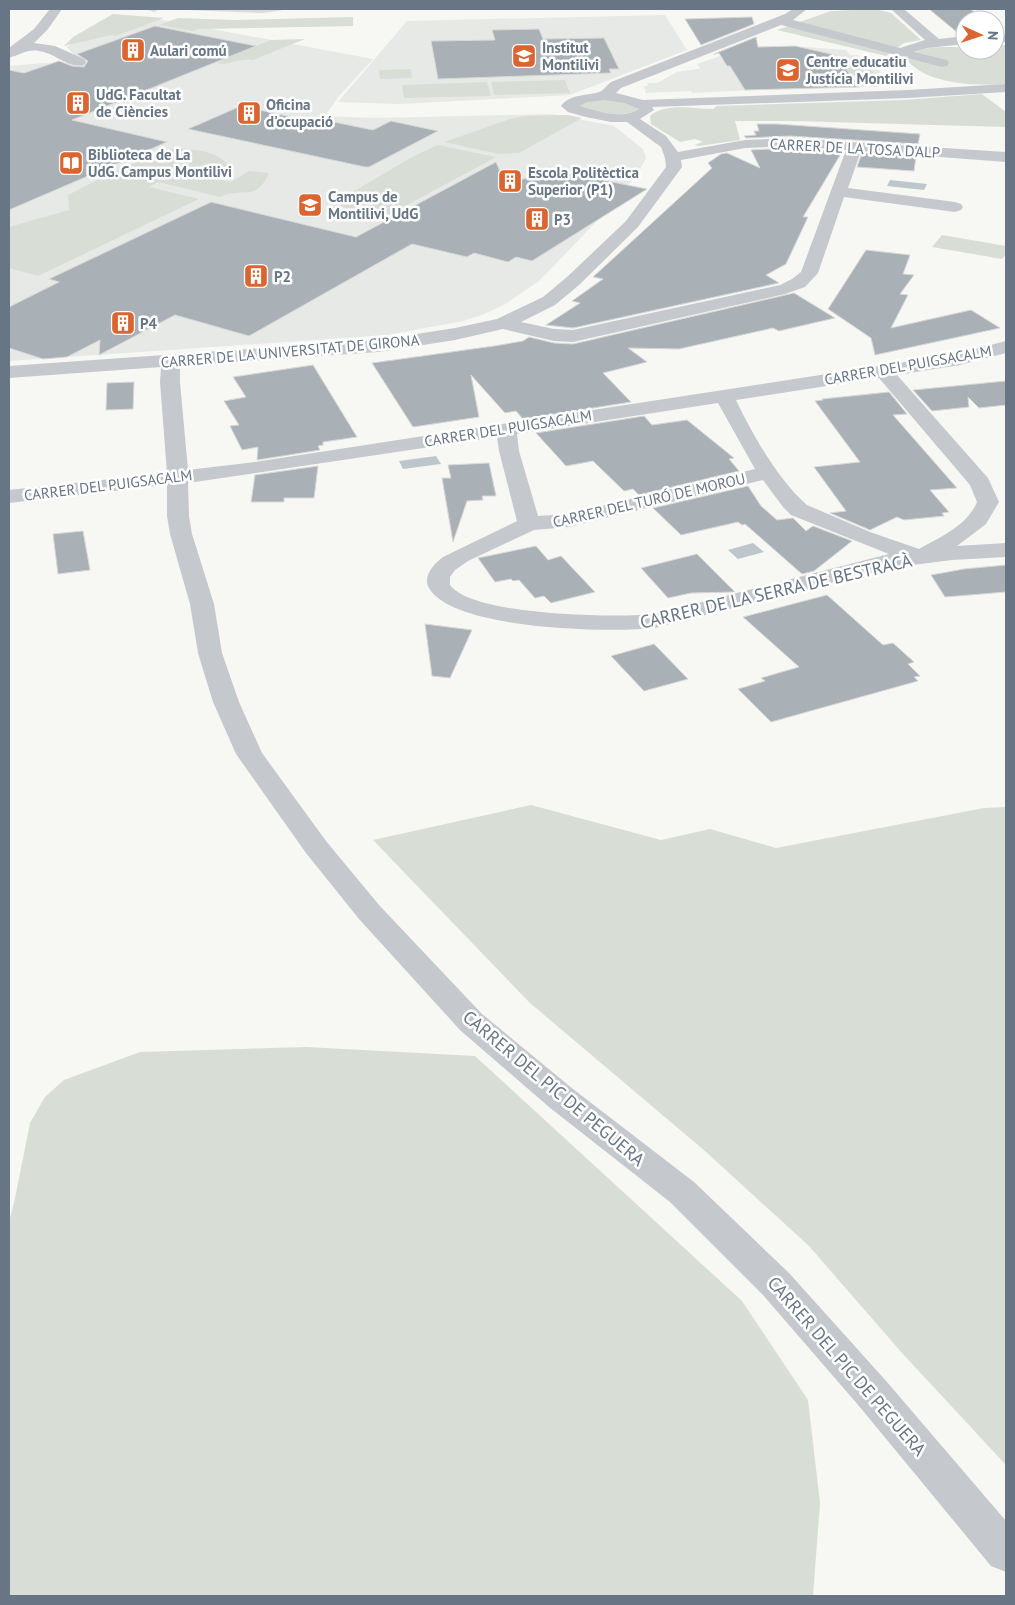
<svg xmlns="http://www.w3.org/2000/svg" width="1015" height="1605" font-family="'PT Sans',sans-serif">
<rect width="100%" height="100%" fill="#f7f7f4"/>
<path fill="#e7e9e7" d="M113,15L158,19L373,59L339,96L325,116L375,118L551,114L614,126L643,149L646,158L638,173L595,223L539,281L504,305L482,315L463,321L387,335L9,361V66L44,63L61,65L77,58L67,47Z
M665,15L687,50L570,95L398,104L338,102L407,21Z
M790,46L846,50L850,55H858L862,60L880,71L881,81L878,83L882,87H813L692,93L691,91L646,93L644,86H648L647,83H657L677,72L698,69L700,68L697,64L729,53Z"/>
<path fill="#d8ded5" d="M145,9H363H290L263,13L160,9L154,12Z
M876,9L891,13L921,40L904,43L886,56L777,30L831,11Z
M113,14L164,18L116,36L111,35L64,46L73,37Z
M353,17V26L199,29L192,31L159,25L178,18L234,20Z
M305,39L253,60C241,57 229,66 216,63L271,40Z
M995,45H1006V84C978,86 928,85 908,61C916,43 948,48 965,47V50H995Z
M868,66L876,76L826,77L819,67Z
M411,69L412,78L380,79L379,70Z
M565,80L570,93L494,95L491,82Z
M487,82L491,96L404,98L402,85Z
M982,94L1006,112V127L793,121H735L740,140L699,146L694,145L703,142L695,139L680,142L651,124L650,116C666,102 693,109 713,109L717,106L903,100Z
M587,100H617L637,107L638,110C617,119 595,111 574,107Z
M567,115L582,118L519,153L499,154L444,142L510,119L524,116Z
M438,145L496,157L385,217L335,205L338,203L333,202C369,185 401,160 438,145Z
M170,149C189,149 216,149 228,165L206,177L231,182L249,171L269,173C256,203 243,186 220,197L158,182L149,187L199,199L38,276L9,268V227L69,210L68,195L117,170Z
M942,235L1006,246V254L1002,259L932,247Z
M531,805L661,840L710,829L776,848L984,808L1006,807V1465L902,1353L809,1246L705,1151L530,1003L373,840Z
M307,1047L475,1056L742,1301L808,1400L820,1503L813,1596H9V1222L14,1203L30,1123L45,1097L64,1080L140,1052Z"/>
<path fill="#bdc6cb" d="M890,180L927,184L924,190L887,186Z
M436,456L441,464L403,469L399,461Z
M753,543L764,552L738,559L728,550Z"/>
<path fill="#a9b1b6" stroke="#d8d9d7" d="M929,9H970L985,20H965V33H958Z
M752,17L754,24L701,45L685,19Z
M155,26L256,46L72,120L167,142L9,210V70L24,73L59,61L72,66L84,67L88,61L77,54Z
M539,29L543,39L604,38L619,69H609L611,73L438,79L431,41L495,40L492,30Z
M756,37L758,47L795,46L835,55L860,87L745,90L730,66H727L719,53L714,54Z
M241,106L323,124L329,121L373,130L391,121L438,131L369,167H365L188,129Z
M757,124H777L920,134L918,144L790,136L746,138L744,136L756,135L754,131H759Z
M790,148L842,152L803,217H808L786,264L766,275L779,283L573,328L546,325L580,303L572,301L603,279L593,277L712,168L708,163L721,154L727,153L760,168L751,150Z
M862,153L916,157L914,171L857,167Z
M496,162L505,183L559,171L647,189L532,261L516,257L508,262L474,253L467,257L412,244L249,336L175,315L99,355L100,340L67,357L43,359L9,348V307L59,282L49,279L211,202L356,237Z
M866,250L910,255L903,274L914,275L900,294L908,295L891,328L971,310L1000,328L875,355L871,338L828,309Z
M794,293L835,318L779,331L773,328L679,349L628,348L647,362L603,373L631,402L523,419L516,411L505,413L471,375L479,417L413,427L372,363L494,346L523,341L529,337L554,343L573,344Z
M313,365L357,437L323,442V445L318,446L320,450L257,460L258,447L242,450L230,426L239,425L224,401L246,397L233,377Z
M1006,381V405L979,408L968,397L969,407L932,411L913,390Z
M134,382L133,409L106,410L107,383Z
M889,392L907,414L893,415L957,488L930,490L949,512L942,513L944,516L904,520L897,517L870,530L830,513L846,511L814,467L860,462L815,401L823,400L822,399Z
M644,416L652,425L687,420L734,458L729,459L739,471L639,495L633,489L624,491L593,461L566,466L536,433Z
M489,463L496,496H482L483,500L467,501L453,542L442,478H451L448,465Z
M318,466L314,498H284V502H251L255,475Z
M748,486L761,506L777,520L793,518L806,531L813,526L852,541L814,571L802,574L745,524L742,525L738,522L681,535L653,508Z
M83,531L90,570L58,574L53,534Z
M536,546L548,560L561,556L595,592L551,603L544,596L535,598L519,580L513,581L511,579L495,582L478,558Z
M697,554L735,592L691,593L668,598L641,568Z
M1006,565V592L945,597L931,575L964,569Z
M827,595L883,645L893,643L914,662L908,664L920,676L914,677L918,681L771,722L738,689L765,681L761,678L799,667L743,617Z
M425,624L472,630L450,678L432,676Z
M654,644L688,679L644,691L611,656Z"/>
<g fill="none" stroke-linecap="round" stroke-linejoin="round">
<path fill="#c5c8cc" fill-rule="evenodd" d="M50,9H62L48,29L34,43L55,46L84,59L86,62L84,65C68,69 54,52 39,51C26,49 20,55 9,58V48L34,29Z
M793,9H807L793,20L900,48L925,40L891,9H904L939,39L965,36V44L927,48L914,52L947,60L949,63L947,66L942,67L781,25L621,88L616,93L643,100L908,90L1006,84V92L908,98L652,107L654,110L640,119L666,136L678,152L745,140L790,138L1006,152V162L861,151L848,188L955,202L961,204L963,207L961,210L955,212L844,197L818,273L805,287L785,294L573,342L554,341L503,329L455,340L378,352L180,366V382L188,470L255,462L918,360L959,353L1006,341V353L960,365L897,375L988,478L999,502L986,524L957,546L1006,543V557L952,560L889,568L655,628C610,633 453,630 429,588C422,577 434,564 443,557L517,521L499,451L497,437L188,483L189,516L192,534L214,604L222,653L239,702L262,753L326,841L379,905L482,1014L573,1089L694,1182L789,1273L887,1382L1006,1521V1572L991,1566L859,1406L763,1295L670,1202L549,1107L460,1030L359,919L306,853L236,754L213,702L198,653L190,604L170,534L167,516V485L9,503V490L167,473L160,382L161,367L9,378V366L378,340L455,328L497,319L543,297L567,277L626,221L666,167L665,158L661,147L627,122H611L586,117L568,112L561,106C570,94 586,96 599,92C603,91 607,85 611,82L785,14ZM604,100L625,103L639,109C622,120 597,111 579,106L587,102ZM790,146L846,150L801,272L792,279L780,285L573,330L554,329L521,322L555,305L579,285L638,227L682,167L681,160L745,148ZM879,378L970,485L977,502C967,526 940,537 919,549L870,532L807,505C779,481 752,434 736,400ZM718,403L755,469L568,514L538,516L519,451L517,434ZM763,480L783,507L791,515L889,554L655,614C617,618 472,616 450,585V577L455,570L468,561L534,530L568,527Z
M1006,34V42L995,43V35Z"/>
</g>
<defs>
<symbol id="building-square" viewBox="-11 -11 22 22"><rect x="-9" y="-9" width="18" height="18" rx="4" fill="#db6530" stroke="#fff"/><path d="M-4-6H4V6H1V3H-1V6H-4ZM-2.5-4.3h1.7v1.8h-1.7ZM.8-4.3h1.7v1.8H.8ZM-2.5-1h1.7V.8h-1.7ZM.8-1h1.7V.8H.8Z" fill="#fff"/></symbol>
<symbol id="school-square" viewBox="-11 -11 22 22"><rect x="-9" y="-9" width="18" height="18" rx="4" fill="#db6530" stroke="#fff"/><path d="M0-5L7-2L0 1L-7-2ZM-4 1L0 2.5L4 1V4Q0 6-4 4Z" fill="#fff"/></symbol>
<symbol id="library-square" viewBox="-11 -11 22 22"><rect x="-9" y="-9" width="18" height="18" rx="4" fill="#db6530" stroke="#fff"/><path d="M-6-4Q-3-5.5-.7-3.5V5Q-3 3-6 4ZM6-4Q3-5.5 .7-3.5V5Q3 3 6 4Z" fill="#fff"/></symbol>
<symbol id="university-square" viewBox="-11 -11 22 22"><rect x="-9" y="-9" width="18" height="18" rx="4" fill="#db6530" stroke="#fff"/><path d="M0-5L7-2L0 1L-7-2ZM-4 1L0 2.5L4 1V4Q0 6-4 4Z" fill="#fff"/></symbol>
</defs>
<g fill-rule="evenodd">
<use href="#building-square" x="119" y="36" width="28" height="28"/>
<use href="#school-square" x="510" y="42" width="28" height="28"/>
<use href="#school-square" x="774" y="56" width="28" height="28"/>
<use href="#building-square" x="64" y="89" width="28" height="28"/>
<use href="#building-square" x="235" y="99" width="28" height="28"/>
<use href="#library-square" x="57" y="149" width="28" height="28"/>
<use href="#building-square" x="496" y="167" width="28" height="28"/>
<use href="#university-square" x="296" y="191" width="28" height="28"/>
<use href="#building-square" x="523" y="205" width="28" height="28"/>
<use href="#building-square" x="242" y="262" width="28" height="28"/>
<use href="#building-square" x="109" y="309" width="28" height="28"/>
</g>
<g text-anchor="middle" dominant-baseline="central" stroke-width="5" stroke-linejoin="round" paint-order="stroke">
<g font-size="15" font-weight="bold" fill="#677584" stroke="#fff" text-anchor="start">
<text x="542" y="47">Institut<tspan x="542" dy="17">Montilivi</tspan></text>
<text x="150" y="50">Aulari comú</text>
<text x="806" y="61">Centre educatiu<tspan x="806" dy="17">Justícia Montilivi</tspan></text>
<text x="96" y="94">UdG. Facultat<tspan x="96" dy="17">de Ciències</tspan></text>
<text x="266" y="104">Oficina<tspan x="266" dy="17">d'ocupació</tspan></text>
<text x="88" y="154">Biblioteca de La<tspan x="88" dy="17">UdG. Campus Montilivi</tspan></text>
<text x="528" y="172">Escola Politèctica<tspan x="528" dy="17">Superior (P1)</tspan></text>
<text x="328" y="196">Campus de<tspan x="328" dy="17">Montilivi, UdG</tspan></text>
<text x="554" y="219">P3</text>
<text x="274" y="276">P2</text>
<text x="140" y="323">P4</text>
</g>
<g font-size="15" fill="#677584" stroke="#fff">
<text transform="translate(855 148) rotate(3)">CARRER DE LA TOSA D'ALP</text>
<text transform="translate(290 351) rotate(-5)">CARRER DE LA UNIVERSITAT DE GIRONA</text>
<text transform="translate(908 365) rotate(-10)">CARRER DEL PUIGSACALM</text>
<text transform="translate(508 428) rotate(-9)">CARRER DEL PUIGSACALM</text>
<text transform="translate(108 485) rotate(-7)">CARRER DEL PUIGSACALM</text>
<text transform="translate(649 500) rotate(-13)">CARRER DEL TURÓ DE MOROU</text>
</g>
<g font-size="18" fill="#677584" stroke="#fff">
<text transform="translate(776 591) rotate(-13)">CARRER DE LA SERRA DE BESTRACÀ</text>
<text transform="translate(554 1088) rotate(40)">CARRER DEL PIC DE PEGUERA</text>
<text transform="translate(847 1366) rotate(49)">CARRER DEL PIC DE PEGUERA</text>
</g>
</g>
<rect width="1015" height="1605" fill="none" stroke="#677584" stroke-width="20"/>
<g transform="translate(980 35) rotate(93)"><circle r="24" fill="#ffffff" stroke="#c2c8ce"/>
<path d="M0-4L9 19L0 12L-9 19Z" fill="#db6530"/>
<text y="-8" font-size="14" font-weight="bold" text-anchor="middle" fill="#677584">N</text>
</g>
</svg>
